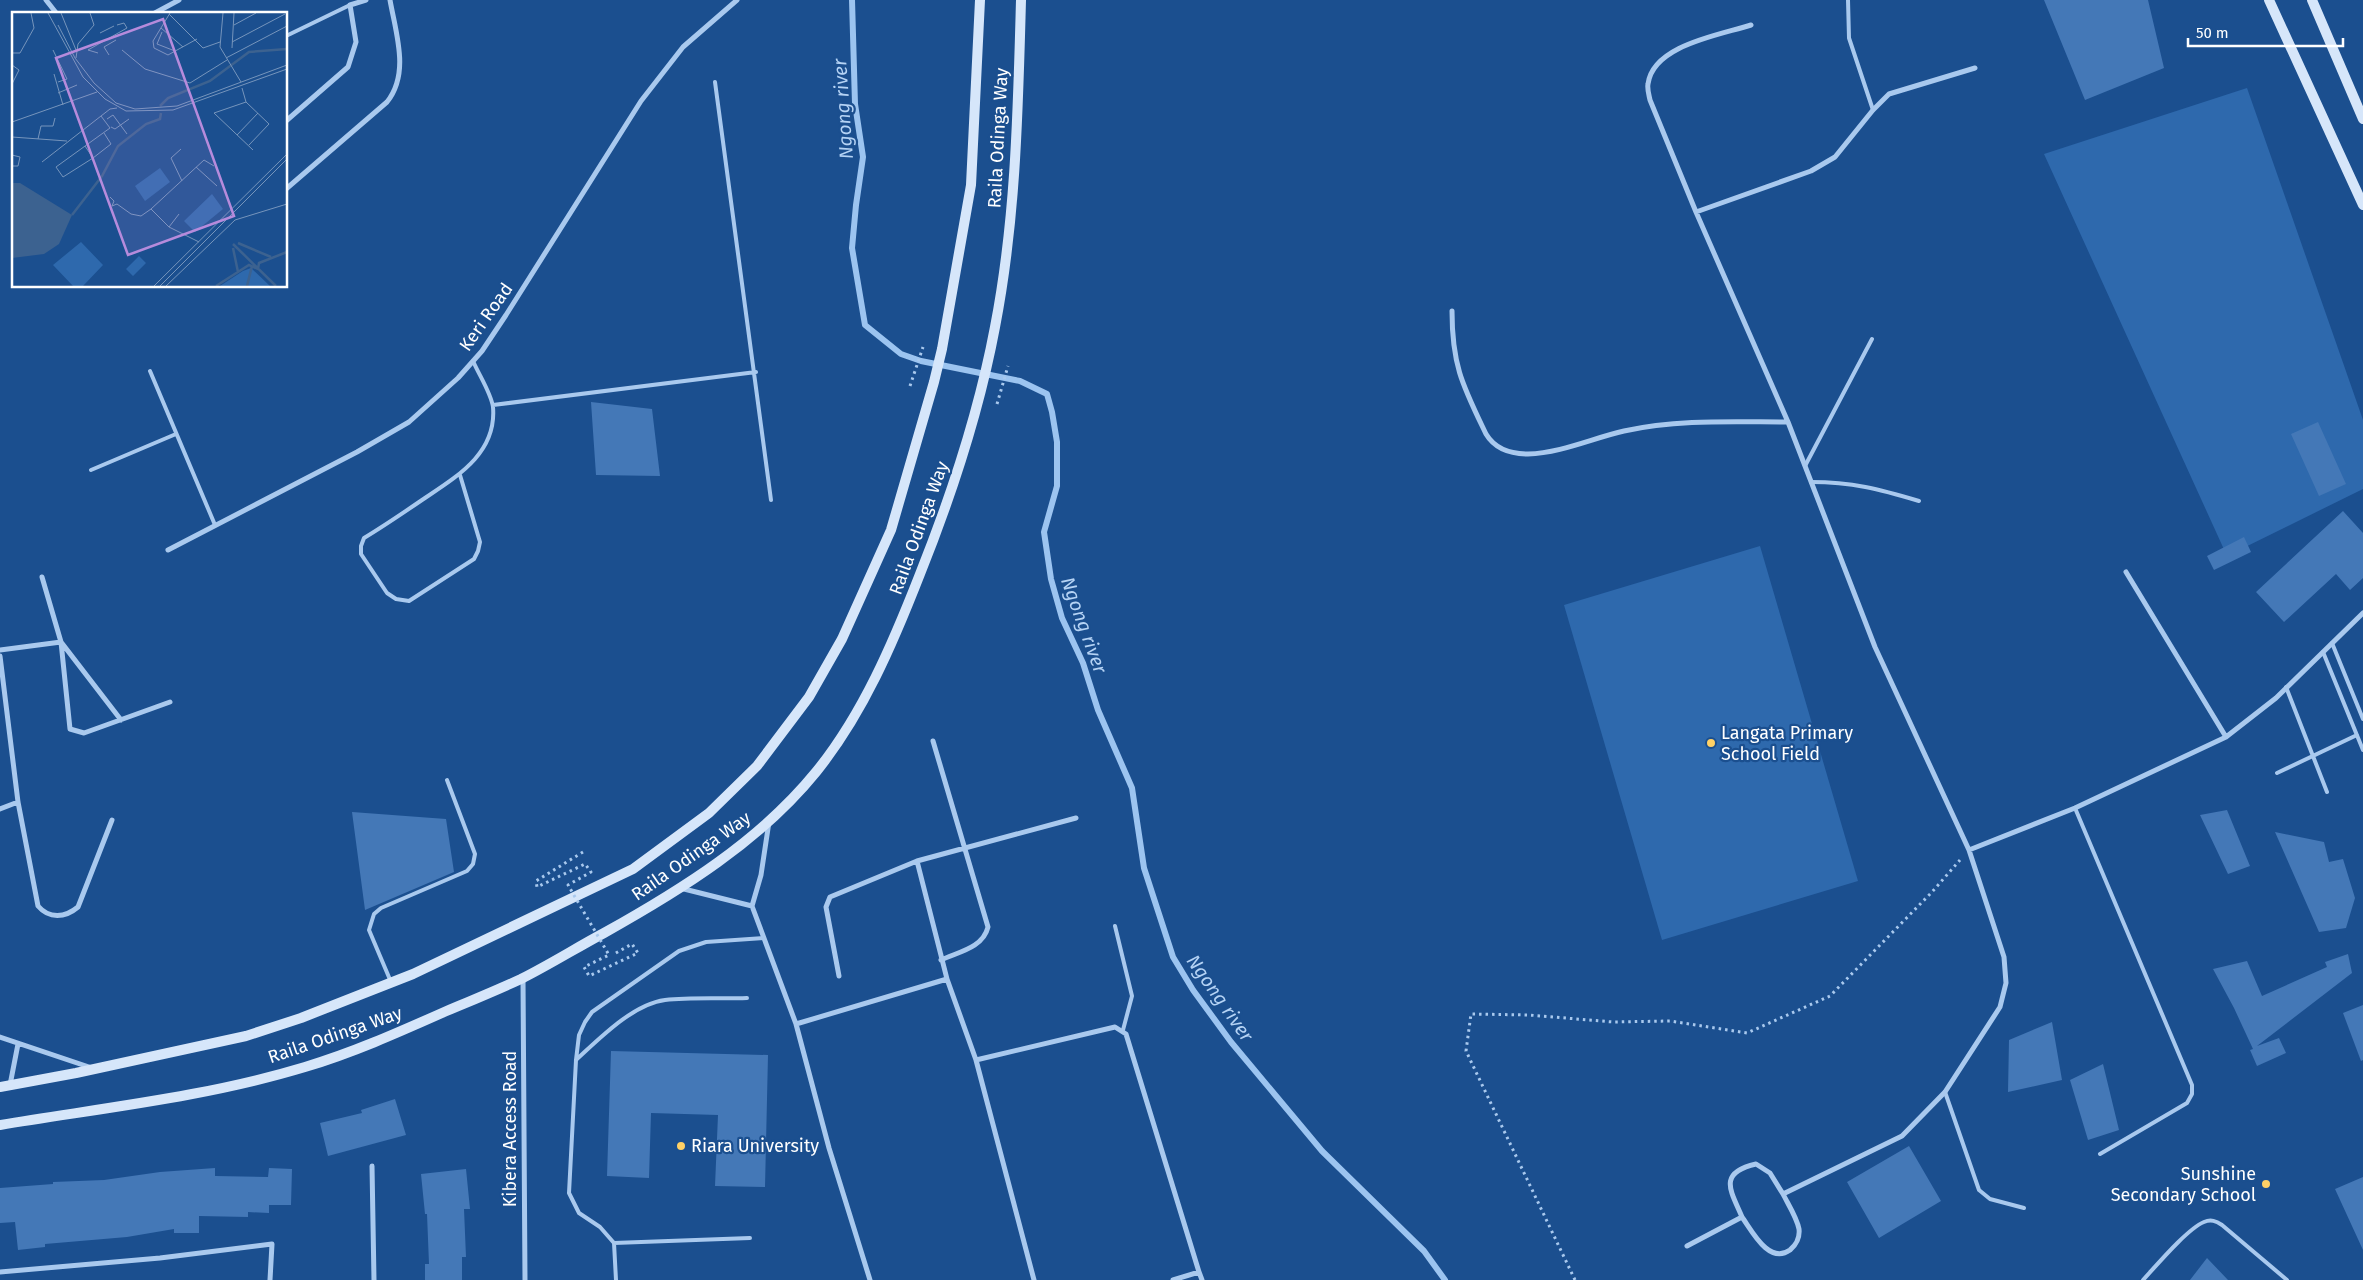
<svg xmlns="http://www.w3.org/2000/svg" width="2363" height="1280" font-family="'Fira Sans',sans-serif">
<rect width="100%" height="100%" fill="#1b4f8f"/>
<path fill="#2e69ad" d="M2247,88L2363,420V489L2227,556L2044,154Z
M1760,546L1858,881L1662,940L1564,605Z"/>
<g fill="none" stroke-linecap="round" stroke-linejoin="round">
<path stroke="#9cc4f0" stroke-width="6" d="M852,0L855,104L863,157L856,205L852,248L865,325L901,354L921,361L1020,381L1047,394L1052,412L1057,442V486L1044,532L1051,579L1062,618L1083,663L1098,710L1132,788L1144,868L1173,957L1193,990L1231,1042L1322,1151L1424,1251L1445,1280"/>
</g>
<path fill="#4478b7" d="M2044,0H2148L2164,68L2085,100Z
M591,402L652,409L660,476L596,475Z
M2318,422L2346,484L2319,496L2291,434Z
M2343,511L2363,533V578L2350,590L2336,574L2284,622L2256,592Z
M2244,537L2251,552L2214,570L2207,556Z
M2227,810L2250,866L2228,874L2200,815Z
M352,812L446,819L454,872L365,910Z
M2275,832L2324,842L2329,862L2343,859L2355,898L2346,928L2319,932Z
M2348,954L2352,973L2257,1046L2279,1038L2286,1053L2257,1066L2250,1050L2253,1049L2234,1008L2213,969L2247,961L2262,996L2327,967L2325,962Z
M2363,1005V1060L2361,1061L2343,1013Z
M2052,1022L2062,1080L2008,1092L2009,1040Z
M611,1051L768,1055L765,1187L715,1186L718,1115L651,1113L649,1178L607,1176Z
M2103,1064L2119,1130L2088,1140L2070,1080Z
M395,1099L406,1135L328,1156L320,1123L362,1113L361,1110Z
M1909,1146L1941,1201L1879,1238L1847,1182Z
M215,1168V1176L268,1177L269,1168L292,1169L291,1205H269V1213L248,1212V1217L199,1216V1233H174V1229L127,1237L45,1244V1247L18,1250L15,1222L0,1223V1188L53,1184V1182L104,1180L160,1172Z
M466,1169L470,1209H464L466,1257H462V1280H425V1264H429L427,1214H425L421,1174Z
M2363,1177V1250L2335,1189Z
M2207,1258L2228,1280H2190Z"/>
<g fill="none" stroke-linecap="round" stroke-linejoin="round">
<path stroke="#a9c9ee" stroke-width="3" stroke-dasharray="2.5 4" stroke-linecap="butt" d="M910,386L923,347
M997,404L1008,366
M1575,1280L1466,1051L1471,1014L1529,1015L1613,1022L1670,1021L1747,1033L1830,996L1932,892L1960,860"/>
<path stroke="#a9c9ee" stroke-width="4" d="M1848,0L1849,38L1873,110
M286,36L350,5
M715,82L771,500
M150,371L215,525
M493,405L756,372
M1805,466L1872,339
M91,470L176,434
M460,475L480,542L478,551L474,559L409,601L396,599L387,593L361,554V546L364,538C384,526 403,513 422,500C456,477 497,454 493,407C491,393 479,375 473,361
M1811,482C1852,482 1879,489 1919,501
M2332,643L2363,719
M2323,652L2363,750
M2286,687L2327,792
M2277,773L2357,735
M2075,808L2192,1085V1094L2187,1103L2100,1154
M1115,926L1132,996L1123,1030
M391,982L369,930L374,914L381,908L467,871L473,864L475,854L447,780
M576,1060C599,1039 633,1004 665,1000C692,997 720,999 747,998
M1945,1092L1979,1190L1990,1199L2024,1208
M614,1243L750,1238
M616,1280L614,1243L600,1227L579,1213L569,1193L576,1060L579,1035L585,1022L592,1012L679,951L706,942L764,938
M2143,1280C2156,1266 2187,1229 2204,1222C2211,1219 2216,1221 2222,1225L2287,1280"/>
<path stroke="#a9c9ee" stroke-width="5" d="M46,0L57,14
M153,14L179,0
M1751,25C1720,35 1653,45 1648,84C1647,89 1649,95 1650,100L1696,212L1788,422L1875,647L1969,850L2075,808L2226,737L2276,698L2363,613
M286,121L348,67L356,42L350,5L366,0
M286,189L387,102C410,73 396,34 390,0
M1696,212L1811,171L1835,157L1873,110L1889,94L1975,68
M1452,311C1452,366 1463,386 1486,434C1495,449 1511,454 1528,454C1561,453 1593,438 1624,431C1678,419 1733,422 1788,422
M168,550L357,452L409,422L458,378L482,351L506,315L641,101L683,47L737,0
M2126,572L2226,737
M42,577L61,642L70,729L84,733L170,702
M0,650L61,642L121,720
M0,656L18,802L38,906C49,919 65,918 78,907L112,820
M933,741L988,927C983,948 958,952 941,960
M0,809L18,802
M769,822L761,875L752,906L796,1024L829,1148L870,1280
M917,861L947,979
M680,888L752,906
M839,976L826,907L830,897L917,861L1076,818
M523,978L525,1280
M796,1024L947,979L976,1060L1034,1280
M0,1037L92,1068
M976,1060L1115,1027L1126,1034L1199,1272
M10,1085L18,1044
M372,1166L374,1280
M1742,1217C1731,1191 1717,1173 1756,1164L1770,1173L1783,1194
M1687,1246L1742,1217C1752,1231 1769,1265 1790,1250C1796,1245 1800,1237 1799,1229C1797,1218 1788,1204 1783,1194L1902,1136L1945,1092L2000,1007L2006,983L2004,957L1969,850
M0,1272L160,1258L272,1244L270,1280
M1173,1280L1199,1272L1202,1280"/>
<path stroke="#d6e6fa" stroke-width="10" d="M2269,0L2363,205
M2312,0L2363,119
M0,1087L76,1073L246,1036L301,1018L413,974L633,869L709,813L757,766L809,697L842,639L891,530L934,382L942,349L971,185L980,0
M0,1125C102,1108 206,1097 305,1067C352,1053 397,1033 442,1013C468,1002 495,991 521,979C549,965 576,948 604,933C681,890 760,841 816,772C863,714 893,643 920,574C952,494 979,412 995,327C1016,219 1018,109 1021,0"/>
<path stroke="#a9c9ee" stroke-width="3" stroke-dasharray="2.5 4" stroke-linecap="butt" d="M583,852L536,881L537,887L585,864L591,872L568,885L609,955L584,967L589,976L638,953L632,944L614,954"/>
</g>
<g fill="#ffd166" stroke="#1b4f8f" stroke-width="2">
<circle cx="1711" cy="743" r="5"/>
<circle cx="681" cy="1146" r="5"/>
<circle cx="2266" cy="1184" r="5"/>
</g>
<g text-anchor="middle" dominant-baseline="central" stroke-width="4.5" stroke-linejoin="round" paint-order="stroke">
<g font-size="18" fill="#fff" stroke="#1b4f8f">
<text transform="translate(998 138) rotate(-87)">Raila Odinga Way</text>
<text transform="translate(486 317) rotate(-55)">Keri Road</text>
<text transform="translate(919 528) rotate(-70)">Raila Odinga Way</text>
<text transform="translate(691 856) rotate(-35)">Raila Odinga Way</text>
<text transform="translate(335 1035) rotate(-19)">Raila Odinga Way</text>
<text transform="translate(510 1129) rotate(-90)">Kibera Access Road</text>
</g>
<g font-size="18" fill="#fff" stroke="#1b4f8f" text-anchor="start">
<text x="1721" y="733">Langata Primary<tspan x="1721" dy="21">School Field</tspan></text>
<text x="691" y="1146">Riara University</text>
<text x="2256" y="1174" text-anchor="end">Sunshine<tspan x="2256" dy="21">Secondary School</tspan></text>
</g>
<g font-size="19" font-style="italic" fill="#b5d3f5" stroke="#1b4f8f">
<text transform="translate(843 109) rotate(-94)">Ngong river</text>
<text transform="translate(1084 625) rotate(70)">Ngong river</text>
<text transform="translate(1220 998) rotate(55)">Ngong river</text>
</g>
</g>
<g transform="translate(12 12)">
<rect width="275" height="275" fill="#1b4f8f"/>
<path d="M148,156L158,170L133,189L123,174ZM200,182L211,197L183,220L172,209ZM69,230L91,253L71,274H61L41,253ZM127,244L134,251L121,264L114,257ZM239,256L258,274H208L231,259Z" fill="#2e69ad"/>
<path d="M0,171H8L60,203L47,232L32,242L0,246Z" fill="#3c6290"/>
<path fill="none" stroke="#3c6290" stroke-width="2.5" d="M148,94L156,86L198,69L237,40L275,37M60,203L90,164L106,134L134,112L148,107L149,101M226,231L259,245M221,232L264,274M221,236L226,260M204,274L237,253L246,257L247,251L275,240M235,274L240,254"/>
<path fill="none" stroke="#7695bc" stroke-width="1" d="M36,1L71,65L93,87L114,99L161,98L275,57M49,1L64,38M158,1L141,29L142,36L156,43L185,27M211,1L208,35L229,70M157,2L191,36L208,30M46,13L63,46L82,71L104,91L123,97L165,94L275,53M222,13L244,1M149,16L171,35M150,20L145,32L163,39M88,21L102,14M220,30L273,2M220,36L222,1M41,38L55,67L46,70M110,38L133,57L178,71L215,48M0,41H8L22,16L19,1M86,41L76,38L115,16L112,11L105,13M97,43L92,35L104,28M64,46L66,32L82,13L78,1M214,46L275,14M0,53L7,58L0,72M42,62L51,93M230,76L234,90L257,112L237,133M46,81L65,73M234,90L202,101L241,138M95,107L101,103L115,122M0,110L85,80M99,115L103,117L117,107M225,123L246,101M0,125L55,129M26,127L29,114H41L43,106M73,134L81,146L51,165L44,155L98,116L89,104M169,137L159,146L170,169M0,143L8,145L6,154H0M81,146L99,132L92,121M30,150L98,97L105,96M184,155L205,174M98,185L102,189L100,194L105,192L119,202L129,204L139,197M157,215L167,202M187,230L157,215L139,197L192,148L202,154M142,274L275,142M148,274L275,147M154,274L223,208L275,192"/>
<path fill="#b68bdc" fill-opacity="0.15" stroke="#b68bdc" stroke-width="2.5" d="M151,7L222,204L116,243L44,46Z"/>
<rect width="275" height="275" fill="none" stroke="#fff" stroke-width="2.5"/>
</g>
<path d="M2188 38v8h155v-8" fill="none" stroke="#ffffff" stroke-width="2.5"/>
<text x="2196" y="38" font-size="15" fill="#ffffff" stroke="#1b4f8f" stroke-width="4" paint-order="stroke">50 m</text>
</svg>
